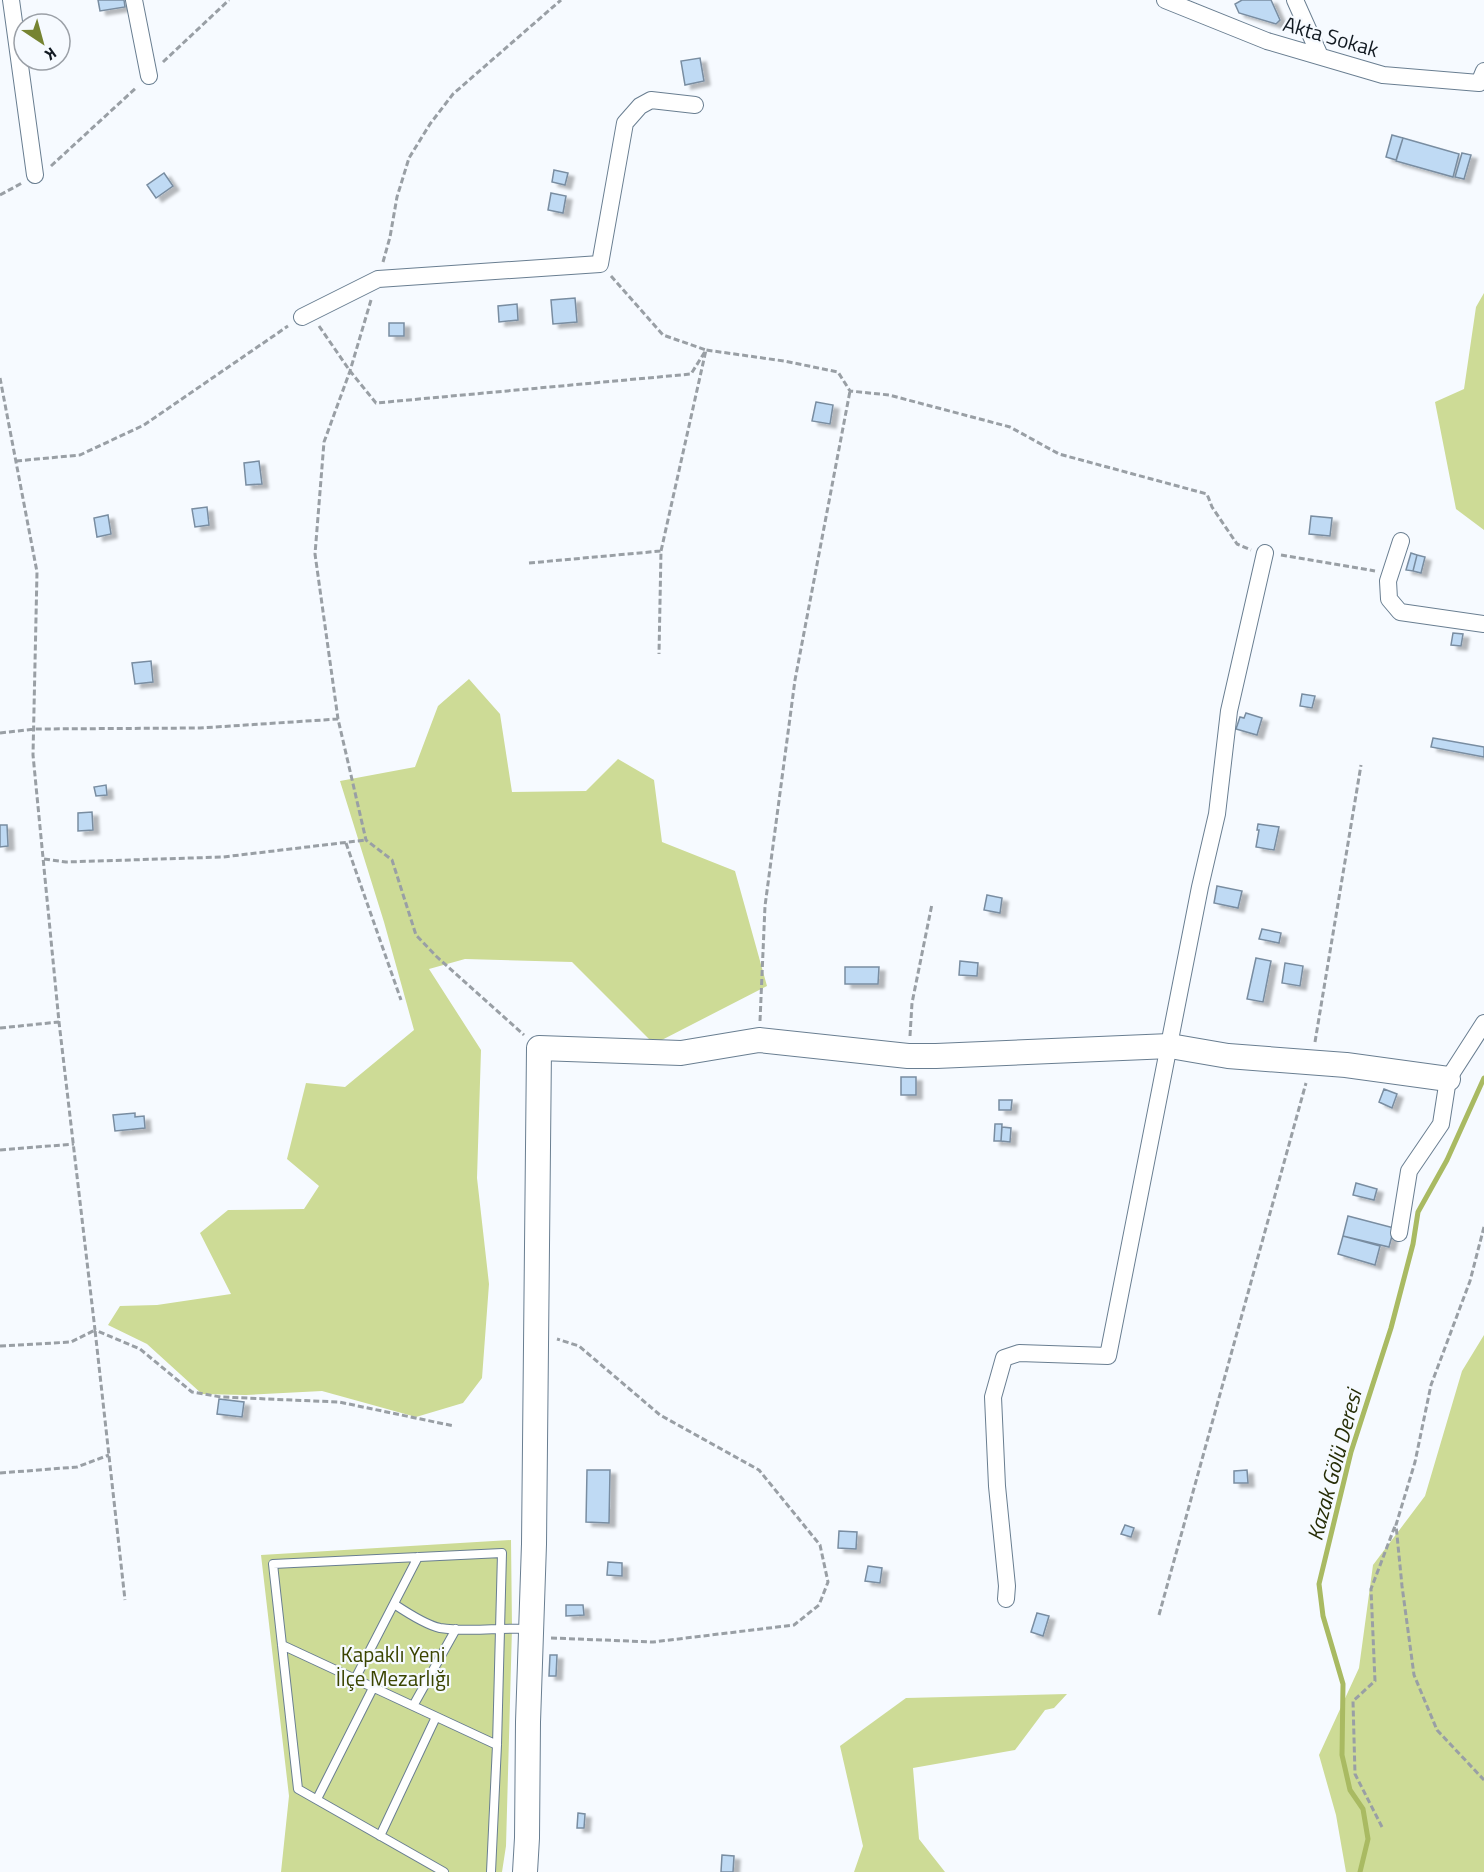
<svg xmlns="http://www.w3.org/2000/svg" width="1484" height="1872" font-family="'Titillium Web',sans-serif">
<defs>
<filter id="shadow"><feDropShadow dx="6" dy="4" stdDeviation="1.5" flood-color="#0004"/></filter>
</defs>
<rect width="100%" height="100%" fill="#f6faff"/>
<path fill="#cddb96" d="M1484,293V530L1456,509L1435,402L1464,389L1476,307Z
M469,679L500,714L512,792L586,791L618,759L654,780L662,842L735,871L767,986L654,1044L572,962L465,959L429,969L481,1050L477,1178L489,1284L482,1378L463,1403L416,1417L322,1391L246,1395L202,1394L147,1344L108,1325L120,1306L157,1305L231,1294L200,1233L228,1210L304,1209L319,1186L287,1159L306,1083L345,1087L414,1030L384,922L340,781L415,767L438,706Z
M1484,1335V1872H1346L1336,1815L1319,1755L1359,1668L1373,1565L1425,1496L1462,1371Z
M511,1540L512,1628L506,1846L502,1872H281L289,1796L261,1555Z
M1067,1694L1054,1708L1045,1710L1015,1750L913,1768L919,1839L945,1872H854L863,1846L840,1746L906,1698Z"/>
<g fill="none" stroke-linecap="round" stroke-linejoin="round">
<path stroke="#a9ba62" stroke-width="5" d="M1360,1872L1368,1839L1363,1809L1350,1790L1342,1755L1343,1684L1323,1616L1319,1584L1351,1452L1391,1328L1413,1244L1418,1212L1447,1160L1484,1078"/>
</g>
<path fill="#bfdaf4" stroke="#798da1" stroke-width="1.5" filter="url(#shadow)" d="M98,0H124L125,7L100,11Z
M1242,0H1271L1280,20L1276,24L1239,13L1235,4Z
M700,58L704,81L685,85L681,61Z
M1392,135L1403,138L1396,160L1386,157Z
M1403,138L1459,154L1453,177L1396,161Z
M1462,153L1471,155L1464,179L1455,177Z
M554,170L568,173L565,185L552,182Z
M164,173L173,186L156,198L147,185Z
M551,193L566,196L563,213L548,210Z
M575,298L577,322L553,324L551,300Z
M517,304L518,320L499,322L498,306Z
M389,323H404V336H389Z
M816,402L833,405L830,424L812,421Z
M259,461L262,484L246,485L244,463Z
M207,507L209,525L195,527L192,509Z
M108,515L111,534L97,537L94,518Z
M1311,516L1332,518L1330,536L1309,534Z
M1411,553L1417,555L1413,571L1406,570Z
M1417,555L1425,557L1421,573L1413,571Z
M1453,633L1463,634L1461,646L1451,645Z
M151,661L153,682L135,684L132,663Z
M1302,694L1315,696L1312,708L1300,706Z
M1246,713L1262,718L1257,735L1236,729L1240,717L1244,718Z
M1433,738L1484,747V757L1431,747Z
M106,785L107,795L96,796L94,787Z
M92,812L93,830L78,831V813Z
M1258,824L1279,827L1274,850L1256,847L1259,830H1257Z
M0,825H7L8,846L0,847Z
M1217,886L1242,891L1238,908L1214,903Z
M987,895L1002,898L1000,913L984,910Z
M1262,929L1281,933L1279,943L1259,939Z
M1256,958L1271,961L1263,1002L1247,999Z
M960,961L978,963L977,976L959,975Z
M1285,963L1303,966L1300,986L1282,983Z
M845,967H879L878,984H845Z
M901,1077H916V1095H901Z
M1384,1089L1397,1094L1392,1108L1379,1102Z
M999,1100H1012L1011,1110H999Z
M135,1113V1117L144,1116L145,1128L115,1131L113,1115Z
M995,1124H1002L1001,1141H994Z
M1002,1127L1011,1128L1010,1142L1001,1141Z
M1356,1183L1377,1189L1374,1200L1353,1195Z
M1348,1216L1394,1228L1389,1247L1343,1236Z
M1343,1236L1380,1246L1375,1265L1338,1254Z
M219,1399L244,1402L242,1417L217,1414Z
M587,1470H610L609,1523L586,1522Z
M1247,1470L1248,1483H1234V1471Z
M1125,1525L1134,1528L1131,1537L1121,1534Z
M839,1531L857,1532L856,1549L838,1548Z
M608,1562L622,1563V1576L607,1575Z
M868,1566L882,1568L880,1583L865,1581Z
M566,1605H583L584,1615L566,1616Z
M1037,1613L1049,1616L1043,1636L1031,1632Z
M550,1655H557L556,1676H549Z
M578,1813L585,1814L584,1828H577Z
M722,1855L734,1856L733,1872H721Z"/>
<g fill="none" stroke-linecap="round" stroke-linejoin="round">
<defs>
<path id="lane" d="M394,1604C406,1612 426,1625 440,1628C470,1633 499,1627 529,1629
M282,1645L497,1745
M355,1679L418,1557
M413,1706L456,1629
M317,1799L373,1688
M380,1836L436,1717
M444,1872L298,1789L273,1564L502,1553L497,1745L491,1872"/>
<path id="street" d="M11,0L35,175
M134,0L149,76
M1165,0L1267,41L1383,75L1479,83L1484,71
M1295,0L1320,56
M302,317L378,279L600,264L625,123L640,106L651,100L695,105
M1401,541L1388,581L1389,599L1400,612L1484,624
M1399,1233L1409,1171L1441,1124L1448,1079L1484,1023
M1006,1599L1007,1586L997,1486L993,1397L1004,1358L1019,1353L1108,1356L1200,887L1217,814L1229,711L1265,553"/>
<path id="secondary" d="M525,1872L527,1838L528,1722L534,1544L539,1048L681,1053L759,1040L908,1056H936L1170,1046L1228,1056L1346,1065L1448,1079"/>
</defs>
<use href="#lane" stroke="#697e91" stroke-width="10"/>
<use href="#street" stroke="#697e91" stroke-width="18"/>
<use href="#secondary" stroke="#697e91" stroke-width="26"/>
<path stroke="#999fa5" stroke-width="3" stroke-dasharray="6 3" stroke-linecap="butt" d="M163,62L229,0
M51,166L137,87
M0,195L22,183
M383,262L390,237L397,197L409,158L430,124L453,94L561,0
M611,276L663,335L706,350L661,551L659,654
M371,300L350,371L324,442L315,554L338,719L366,840L392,860L416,935L436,956L524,1035
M319,326L350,371L376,403L691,374L706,350L784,361L838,372L850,391L889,395L1010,427L1059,454L1207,494L1212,507L1237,544L1251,550
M0,378L37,572L33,755L59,1022L95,1330L140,1349L192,1392L221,1397L339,1402L454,1426
M16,461L80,455L144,425L288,326
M1281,555L1375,571
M529,563L661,551
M0,733L35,729L200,728L338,719
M346,843L401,1000
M44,859L66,862L223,857L366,840
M760,1021L765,906L795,680L850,391
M0,1028L59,1022
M910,1036L912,1003L932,904
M1315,1042L1361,765
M0,1150L74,1144
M1484,1227L1470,1281L1431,1385L1415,1462L1396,1525L1402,1586L1414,1675L1437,1730L1484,1780
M0,1346L71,1342L95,1330L125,1600
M0,1473L77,1467L109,1455
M1159,1615L1306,1083
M551,1638L653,1642L794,1625L819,1605L828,1582L820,1545L759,1470L660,1415L579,1346L557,1339
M1382,1827L1355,1774L1353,1701L1375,1681L1371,1589L1395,1526"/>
<use href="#lane" stroke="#fff" stroke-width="8"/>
<use href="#street" stroke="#fff" stroke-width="16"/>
<use href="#secondary" stroke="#fff" stroke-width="24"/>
</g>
<g text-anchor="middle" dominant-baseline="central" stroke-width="4.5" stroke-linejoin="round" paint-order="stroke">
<g font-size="21" fill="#121a22" stroke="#f6faff">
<text transform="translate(1331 36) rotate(16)">Akta Sokak</text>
</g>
<g font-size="21" fill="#3a4400" stroke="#f6faff">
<text x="393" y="1654">Kapaklı Yeni<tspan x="393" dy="24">İlçe Mezarlığı</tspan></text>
</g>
<g font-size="22" font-style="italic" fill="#272e07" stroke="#f6faff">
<text transform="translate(1334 1465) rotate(-75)">Kazak Gölü Deresi</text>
</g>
</g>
<g transform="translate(42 42) rotate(144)"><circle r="28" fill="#f6faff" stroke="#9ba0a7" stroke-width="1.5"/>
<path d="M0-4.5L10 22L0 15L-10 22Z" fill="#768432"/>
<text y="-9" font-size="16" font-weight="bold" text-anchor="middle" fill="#121a22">K</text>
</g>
</svg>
